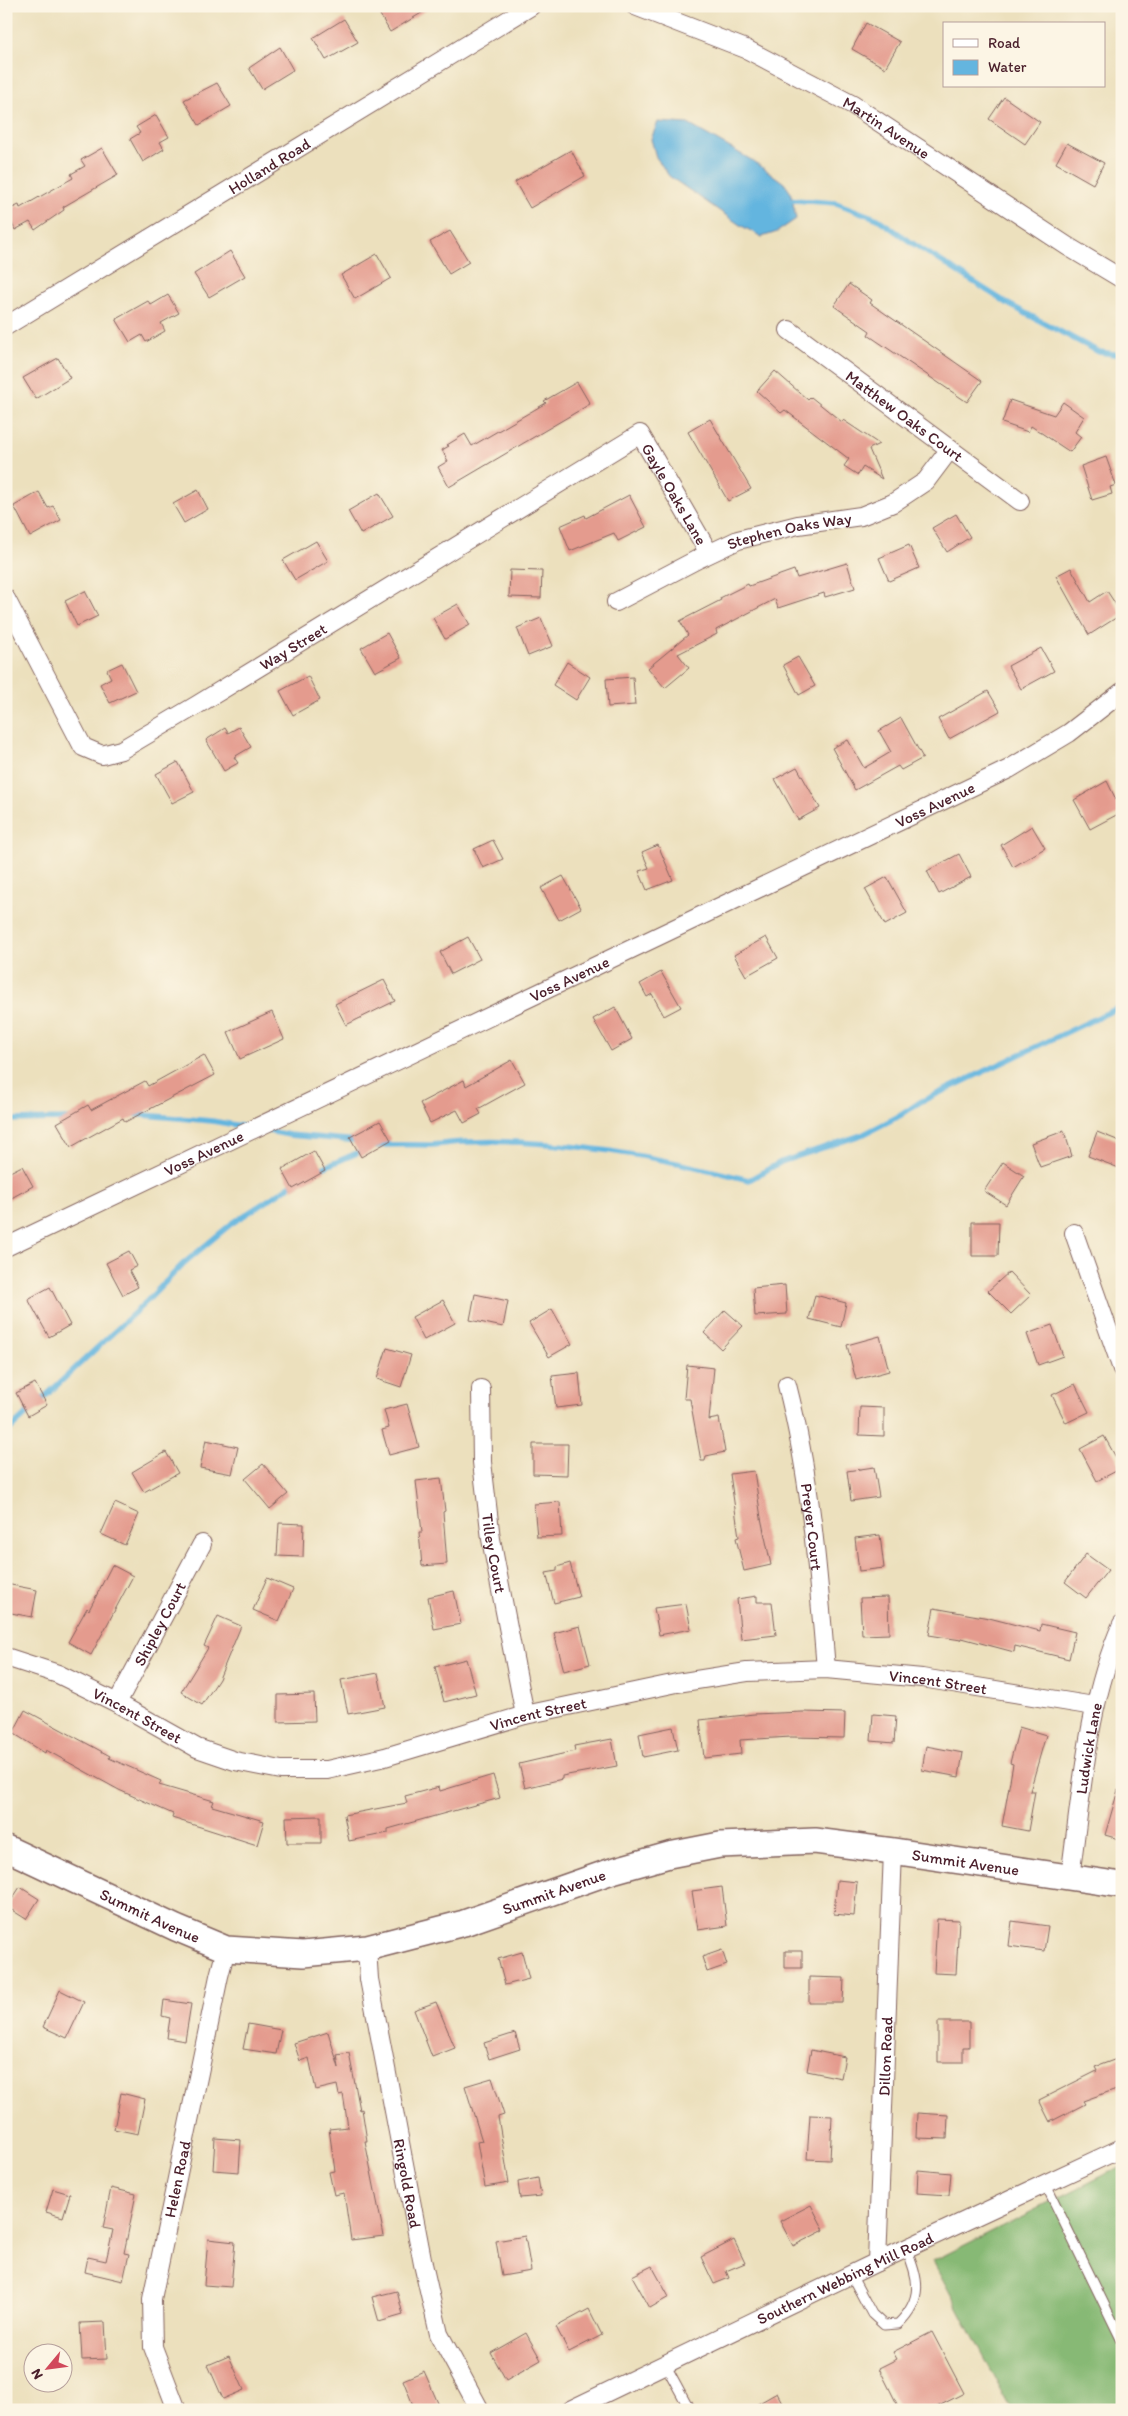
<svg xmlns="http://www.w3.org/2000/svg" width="1128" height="2416" font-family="Itim,sans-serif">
<rect width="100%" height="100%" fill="#fcf5e5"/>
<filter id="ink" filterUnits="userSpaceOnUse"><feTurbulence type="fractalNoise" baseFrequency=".02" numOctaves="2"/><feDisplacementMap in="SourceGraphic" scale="10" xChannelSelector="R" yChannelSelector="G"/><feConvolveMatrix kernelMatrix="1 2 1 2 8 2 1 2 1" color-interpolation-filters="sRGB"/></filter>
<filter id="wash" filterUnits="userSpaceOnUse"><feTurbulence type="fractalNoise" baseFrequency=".0096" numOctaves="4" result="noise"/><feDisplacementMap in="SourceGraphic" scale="20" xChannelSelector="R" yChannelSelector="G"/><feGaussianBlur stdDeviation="1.12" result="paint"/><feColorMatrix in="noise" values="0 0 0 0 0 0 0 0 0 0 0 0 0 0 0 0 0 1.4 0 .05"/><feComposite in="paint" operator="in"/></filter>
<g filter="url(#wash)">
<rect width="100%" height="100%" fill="#ece0bd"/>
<path fill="#87b974" stroke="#686c50" d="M1122,2166V2410H1012L933,2261Z"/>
<path fill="#64b5df" stroke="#576a85" d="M658,122L688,124L755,162L784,183L791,193L796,219L777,232L762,237L740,225L669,176L656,157L651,139Z"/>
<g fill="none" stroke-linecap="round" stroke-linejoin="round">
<path stroke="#64b5df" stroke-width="5.5" d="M794,200L836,203L878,219L912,243L1010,305L1099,352L1122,355
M132,1114L212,1121L247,1127
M6,1120L71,1119
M263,1130L289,1135L359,1141
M375,1146C393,1144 410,1145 428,1145C441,1145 453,1142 466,1142C557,1138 662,1157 749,1180L781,1162L864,1134L901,1115L920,1102L1122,1006
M318,1170L364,1150
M38,1403L147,1301L183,1264L231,1224L296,1182
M6,1433L32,1409"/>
</g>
<g id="blocks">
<path fill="#e49b8e" d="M375,6H433L390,32Z
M344,19L358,42L326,60L313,38Z
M866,23L900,42L885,68L852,49Z
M280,47L293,70L262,89L249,68Z
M217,83L231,106L199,125L184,100Z
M1004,97L1040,122L1025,144L989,119Z
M156,115L169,137L160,142L164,149L143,162L130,139L140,133L136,127Z
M1067,143L1104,163L1093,184L1056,163Z
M102,148L118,175L63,207L64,210L35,230L30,222L15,230L6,211L19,205L20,208L73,178L71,174L85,166L81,160Z
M571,150L585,176L530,208L515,182Z
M450,231L469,262L449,274L430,242Z
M230,251L245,276L209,297L194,274Z
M377,254L391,278L355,299L341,275Z
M849,284L872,300L870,303L982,381L967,402L868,335L870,331L834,306Z
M168,295L179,313L161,323L165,331L146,342L142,335L130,342L116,319L148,301L151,305Z
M58,358L70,378L36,399L23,378Z
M775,371L808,400L811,397L842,422L843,420L879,444L869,449L882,479L863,467L858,475L844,466L849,459L785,410L781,413L757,391Z
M577,382L590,404L449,487L438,467L448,461L442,450L449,446L447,445L465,434L472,446L546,403L544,401Z
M1010,400L1054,415L1063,402L1084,417L1075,432L1081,437L1070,452L1031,426L1028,432L1002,423Z
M710,419L751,489L728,501L688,432Z
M1106,457L1116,485L1110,487L1112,494L1092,500L1081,466Z
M198,490L208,509L184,523L173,504Z
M39,492L48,508L53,506L61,520L30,537L14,506Z
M379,493L393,516L361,534L348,511Z
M629,495L646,527L618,541L614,533L570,551L560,526L585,515L586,518Z
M956,514L970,537L947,552L932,528Z
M316,541L328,561L295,580L283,560Z
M909,545L919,568L889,581L879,558Z
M847,563L855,588L825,597L824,593L778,608L775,599L716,630L717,634L678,654L689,668L665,688L648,668L688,635L680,621L721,600L720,598L748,584L749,586L794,570L797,578Z
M1071,568L1090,602L1107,591L1122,614L1089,635L1056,576Z
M510,570L542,571L541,598L509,597Z
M85,591L98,616L77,626L65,601Z
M458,604L470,625L445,639L433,618Z
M541,618L553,646L528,656L517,628Z
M387,633L401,658L375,672L361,648Z
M1041,648L1054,671L1021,689L1008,666Z
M798,657L815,686L799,695L783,665Z
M567,662L590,677L576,700L553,685Z
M122,663L136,691L110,703L100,684L111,678L107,670Z
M308,676L320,700L293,715L280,691Z
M633,677L635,705L608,707L606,679Z
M988,691L1000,711L949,739L938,719Z
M901,718L923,758L901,770L898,766L855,790L832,748L848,740L864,768L891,752L879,731Z
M239,727L251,747L234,757L238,763L224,771L206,740L225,728L228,733Z
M178,762L194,792L172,803L156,774Z
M797,767L820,808L798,820L775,779Z
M1107,781L1122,812L1090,829L1074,800Z
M1032,826L1045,848L1013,867L1001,845Z
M493,840L503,859L483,868L474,849Z
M658,845L673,880L647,890L639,871L649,868L642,852Z
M959,854L971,877L939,894L927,871Z
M563,876L581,908L559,920L541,888Z
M887,877L907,913L885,925L865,889Z
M468,937L480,959L451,974L440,952Z
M766,937L778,958L746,976L734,955Z
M661,972L681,1007L664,1016L652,994L647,997L640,984Z
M384,980L395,1001L346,1025L335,1004Z
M615,1007L632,1039L611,1051L593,1019Z
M272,1012L284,1039L240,1059L228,1032Z
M204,1055L215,1075L125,1122L123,1118L71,1147L57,1123L88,1105L91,1110L145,1081L148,1086Z
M512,1060L525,1083L478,1109L481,1114L464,1123L457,1110L430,1123L420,1103L464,1080L466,1086Z
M380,1121L391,1140L361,1157L350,1137Z
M1064,1131L1072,1156L1040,1167L1031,1143Z
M1097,1132L1122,1142V1160L1119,1168L1088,1156Z
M314,1151L325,1171L293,1189L282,1169Z
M1003,1162L1024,1176L1006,1205L984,1191Z
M22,1166L33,1186L6,1201V1174Z
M972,1222H999L998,1256H972Z
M129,1251L137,1266L129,1270L138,1287L123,1295L106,1263Z
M1009,1272L1031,1295L1011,1314L988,1291Z
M785,1285L787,1314L755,1316L753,1288Z
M50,1287L70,1325L49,1337L28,1299Z
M475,1294L508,1301L503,1327L470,1320Z
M815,1295L846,1303L841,1327L809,1319Z
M443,1300L455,1323L424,1340L412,1317Z
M552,1309L572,1344L549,1357L529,1323Z
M725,1310L743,1326L721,1349L704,1333Z
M1052,1325L1063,1356L1038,1365L1027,1334Z
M880,1336L889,1371L856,1380L847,1345Z
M387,1348L411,1355L401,1387L377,1379Z
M687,1365L714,1368L709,1420L719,1418L725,1452L706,1456L705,1461H701L690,1399H684Z
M579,1373L582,1405L556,1408L552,1376Z
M35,1383L47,1405L28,1416L16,1393Z
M1075,1384L1089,1412L1066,1423L1052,1395Z
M407,1404L419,1447L389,1455L382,1430L389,1428L384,1410Z
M860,1407L884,1408V1436L859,1435Z
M1104,1436L1122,1468L1097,1481L1080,1449Z
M206,1440L238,1447L232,1474L200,1468Z
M533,1444H568L567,1475L533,1474Z
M166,1452L178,1473L144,1492L132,1472Z
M263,1464L288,1494L270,1509L245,1479Z
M874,1467L879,1497L851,1501L847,1471Z
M754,1471L761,1518L771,1565L744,1571L736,1538L739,1537L730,1474Z
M441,1478L445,1511L443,1512L447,1564L422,1566L419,1532H422L416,1481Z
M560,1502L562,1536L537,1537L534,1504Z
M115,1503L139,1514L125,1545L101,1534Z
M279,1523L304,1524L303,1557L277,1556Z
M880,1535L884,1568L859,1571L855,1538Z
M1086,1554L1108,1570L1086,1598L1065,1582Z
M570,1563L579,1597L554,1603L546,1573L557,1571V1567Z
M112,1565L133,1576L91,1655L68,1642L87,1608L89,1610Z
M267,1578L293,1589L279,1621L253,1610Z
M6,1584L37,1590L32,1617L6,1612Z
M454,1591L461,1624L434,1629L428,1597Z
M757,1596V1602H772L776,1635L741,1639L737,1599Z
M888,1597L889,1634L862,1635L860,1598Z
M686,1604L691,1629L659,1635L654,1608Z
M934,1608L989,1618L1040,1631L1041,1624L1075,1632L1069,1659L1015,1646L1014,1652L962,1638L961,1640L929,1635Z
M218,1616L241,1626L219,1679L202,1705L181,1692L208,1648L204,1646Z
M580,1626L590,1664L564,1671L554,1633Z
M466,1659L476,1694L444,1702L435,1667Z
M378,1673L385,1707L348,1714L341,1680Z
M314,1694L315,1721L278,1722V1695Z
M25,1710L110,1756L109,1758L161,1781L159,1785L214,1801L212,1806L264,1821L257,1845L172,1818L173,1814L119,1790L46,1750L45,1753L13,1733Z
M803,1712L845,1713L844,1738L791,1737L740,1740L741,1754L704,1758L700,1720L754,1714Z
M873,1714L896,1716L894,1743L871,1741Z
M673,1727L678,1750L643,1757L639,1734Z
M1019,1727L1046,1735L1030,1791H1035L1028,1831L1002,1826L1013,1764L1010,1763Z
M612,1739L617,1766L562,1776V1779L525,1788L519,1764L575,1751L574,1746Z
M926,1746L963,1753L959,1777L922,1770Z
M493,1775L500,1798L388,1829V1833L349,1841L344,1815L407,1803L405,1796L439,1787L440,1791Z
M1118,1790H1122V1840L1105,1835Z
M321,1816V1843H287L286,1817Z
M837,1880L857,1882L854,1916L834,1914Z
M20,1887L39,1899L26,1919L7,1907Z
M722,1887L727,1926L698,1930L692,1891Z
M937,1919L959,1920L956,1974L934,1973Z
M1012,1921L1048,1926L1044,1951L1009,1946Z
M722,1950L727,1965L707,1972L702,1957Z
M785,1951H802V1968H785Z
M522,1952L529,1979L505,1985L498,1959Z
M809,1977L844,1978L843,2003H809Z
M60,1990L84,2002L67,2038L43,2027Z
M164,2000L191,2004L185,2041L167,2038L170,2018L162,2016Z
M436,2002L455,2048L432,2057L414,2010Z
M938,2022H969V2047H963V2062H938Z
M248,2024L281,2030L276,2054L243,2049Z
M328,2032L339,2068L337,2055L349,2053L360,2110L362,2109L367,2141H365L384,2236L351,2240L344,2193L334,2195L329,2172L335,2171L329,2129L348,2127L343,2094L339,2095L337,2085L316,2090L309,2058L300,2061L294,2043Z
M515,2033L520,2049L489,2059L484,2043Z
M811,2050L845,2057L841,2078L807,2071Z
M1122,2057V2087L1083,2101L1085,2104L1050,2122L1039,2100L1097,2071L1095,2067Z
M492,2078L504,2115L498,2117L509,2183L485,2187L477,2142L482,2141L465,2086Z
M121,2093L145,2099L138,2134L114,2129Z
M917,2113L948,2115L947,2139L916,2138Z
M810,2115L832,2116L830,2160L807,2159Z
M215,2138L241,2140L239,2172L213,2170Z
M918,2170L951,2173L949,2195L917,2193Z
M538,2178L541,2196L520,2198L518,2182Z
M111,2188L136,2194L124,2253L129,2254L123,2281L85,2272L88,2257L106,2261L113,2230L103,2228Z
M53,2189L70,2194L63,2217L46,2212Z
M811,2205L824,2230L793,2246L780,2221Z
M525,2236L531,2271L502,2276L496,2241Z
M208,2239L235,2242L231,2287L204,2285Z
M734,2240L745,2263L726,2271L729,2278L714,2284L701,2257Z
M652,2266L669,2297L650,2308L632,2276Z
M397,2291L403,2315L379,2322L372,2297Z
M589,2309L602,2335L569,2352L556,2327Z
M105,2322L107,2359L82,2360L80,2323Z
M932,2332L964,2393L931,2410H900L879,2368L897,2359L893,2352Z
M526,2333L541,2360L506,2380L491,2353Z
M229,2356L244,2390L223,2399L208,2365Z
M424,2371L441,2410H415L403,2380Z
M777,2393L786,2410H747Z"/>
</g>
</g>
<g filter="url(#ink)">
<use href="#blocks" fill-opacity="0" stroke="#83635e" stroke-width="1"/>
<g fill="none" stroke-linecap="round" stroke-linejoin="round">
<defs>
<path id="service" d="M1045,2183L1122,2341
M851,2275L872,2314L884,2325L898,2324C924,2299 919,2278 906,2248
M665,2364L690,2410"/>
<g id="minor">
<path id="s1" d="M635,6L746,49L853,105L1067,246L1122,279"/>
<path id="s2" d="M6,326L531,6"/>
<path id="s3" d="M789,330L1020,501"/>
<path id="s4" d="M6,599L83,747L102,755L121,750L197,705L640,434L709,553"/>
<path id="s5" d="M616,602L698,559L738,540L798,525L861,516L893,503L926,481L950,449"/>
<path d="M1074,1233L1122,1369"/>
<path id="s6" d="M6,1247L1009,769L1069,733L1122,692"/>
<path id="s7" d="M787,1385C811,1478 818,1573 826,1669"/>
<path id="s8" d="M481,1389L482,1462L491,1539L525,1715"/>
<path id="s9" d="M6,1657L58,1674L117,1703L197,1748L235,1761L281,1770H327L385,1757L525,1715L677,1683L747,1672L826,1669L922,1678L1094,1706"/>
<path id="s10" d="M117,1703L202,1544"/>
<path id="s11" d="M1070,1877C1082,1792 1087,1703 1122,1624"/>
<path id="s12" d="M367,1948L369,1979L423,2264L439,2334L480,2410"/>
<path id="s13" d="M877,2262L893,1851"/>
<path id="s14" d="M177,2410L153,2347L152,2299L219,1976L226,1949"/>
<path id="s15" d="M570,2410L877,2262L1122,2148"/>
</g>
<g id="secondary">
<path id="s16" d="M6,1848L176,1928L226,1949L303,1954L367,1948L464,1923L612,1871L669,1855L720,1845L815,1841L893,1851L1122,1885"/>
</g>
</defs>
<use href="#service" stroke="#83635e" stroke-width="11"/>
<use href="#minor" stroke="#83635e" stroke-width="20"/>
<use href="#secondary" stroke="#83635e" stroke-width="28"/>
<use href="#service" stroke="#fff" stroke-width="9"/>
<use href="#minor" stroke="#fff" stroke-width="18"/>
<use href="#secondary" stroke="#fff" stroke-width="25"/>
</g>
</g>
<g text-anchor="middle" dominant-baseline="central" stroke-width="5" stroke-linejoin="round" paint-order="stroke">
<g font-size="16" fill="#4a1f2b" stroke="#fcf5e5">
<text stroke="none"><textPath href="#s1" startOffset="280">Martin Avenue</textPath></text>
<text stroke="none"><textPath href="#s2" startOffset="308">Holland Road</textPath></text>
<text stroke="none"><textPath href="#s3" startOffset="144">Matthew Oaks Court</textPath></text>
<text stroke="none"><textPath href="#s4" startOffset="884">Gayle Oaks Lane</textPath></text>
<text stroke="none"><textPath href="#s5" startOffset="189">Stephen Oaks Way</textPath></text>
<text stroke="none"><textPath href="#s4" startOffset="408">Way Street</textPath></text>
<text stroke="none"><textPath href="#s6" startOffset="1029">Voss Avenue</textPath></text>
<text stroke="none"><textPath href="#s6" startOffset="624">Voss Avenue</textPath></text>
<text stroke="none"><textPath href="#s6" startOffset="219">Voss Avenue</textPath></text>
<text stroke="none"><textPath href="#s7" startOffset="144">Preyer Court</textPath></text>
<text stroke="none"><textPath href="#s8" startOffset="165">Tilley Court</textPath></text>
<text stroke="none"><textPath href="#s10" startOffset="90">Shipley Court</textPath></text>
<text stroke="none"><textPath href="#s9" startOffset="969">Vincent Street</textPath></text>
<text stroke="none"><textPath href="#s9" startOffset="564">Vincent Street</textPath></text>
<text stroke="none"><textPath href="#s9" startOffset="144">Vincent Street</textPath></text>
<text stroke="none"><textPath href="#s11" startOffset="130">Ludwick Lane</textPath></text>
<text stroke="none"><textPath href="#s16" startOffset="999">Summit Avenue</textPath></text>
<text stroke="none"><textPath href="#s16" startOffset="579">Summit Avenue</textPath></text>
<text stroke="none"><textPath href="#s16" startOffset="159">Summit Avenue</textPath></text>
<text stroke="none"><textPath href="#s13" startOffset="206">Dillon Road</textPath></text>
<text stroke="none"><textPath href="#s14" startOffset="238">Helen Road</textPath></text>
<text stroke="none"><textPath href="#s12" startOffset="239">Ringold Road</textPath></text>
<text stroke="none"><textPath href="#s15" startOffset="305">Southern Webbing Mill Road</textPath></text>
</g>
</g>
<rect width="1128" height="2416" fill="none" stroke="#fcf5e5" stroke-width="25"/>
<rect x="943" y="22" width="162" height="65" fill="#fcf5e5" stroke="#b59f9b"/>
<rect x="953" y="39" width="25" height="8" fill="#ffffff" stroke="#b59f9b"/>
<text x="988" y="48" font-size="15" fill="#4a1f2b">Road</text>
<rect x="953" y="60" width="25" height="15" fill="#64b5df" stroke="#b59f9b"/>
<text x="988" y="72" font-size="15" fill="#4a1f2b">Water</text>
<g transform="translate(48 2368) rotate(241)"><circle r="24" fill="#fcf5e5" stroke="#b59f9b"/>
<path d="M0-4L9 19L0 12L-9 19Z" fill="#d1495b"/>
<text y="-8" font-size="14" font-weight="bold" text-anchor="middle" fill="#4a1f2b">N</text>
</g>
</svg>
